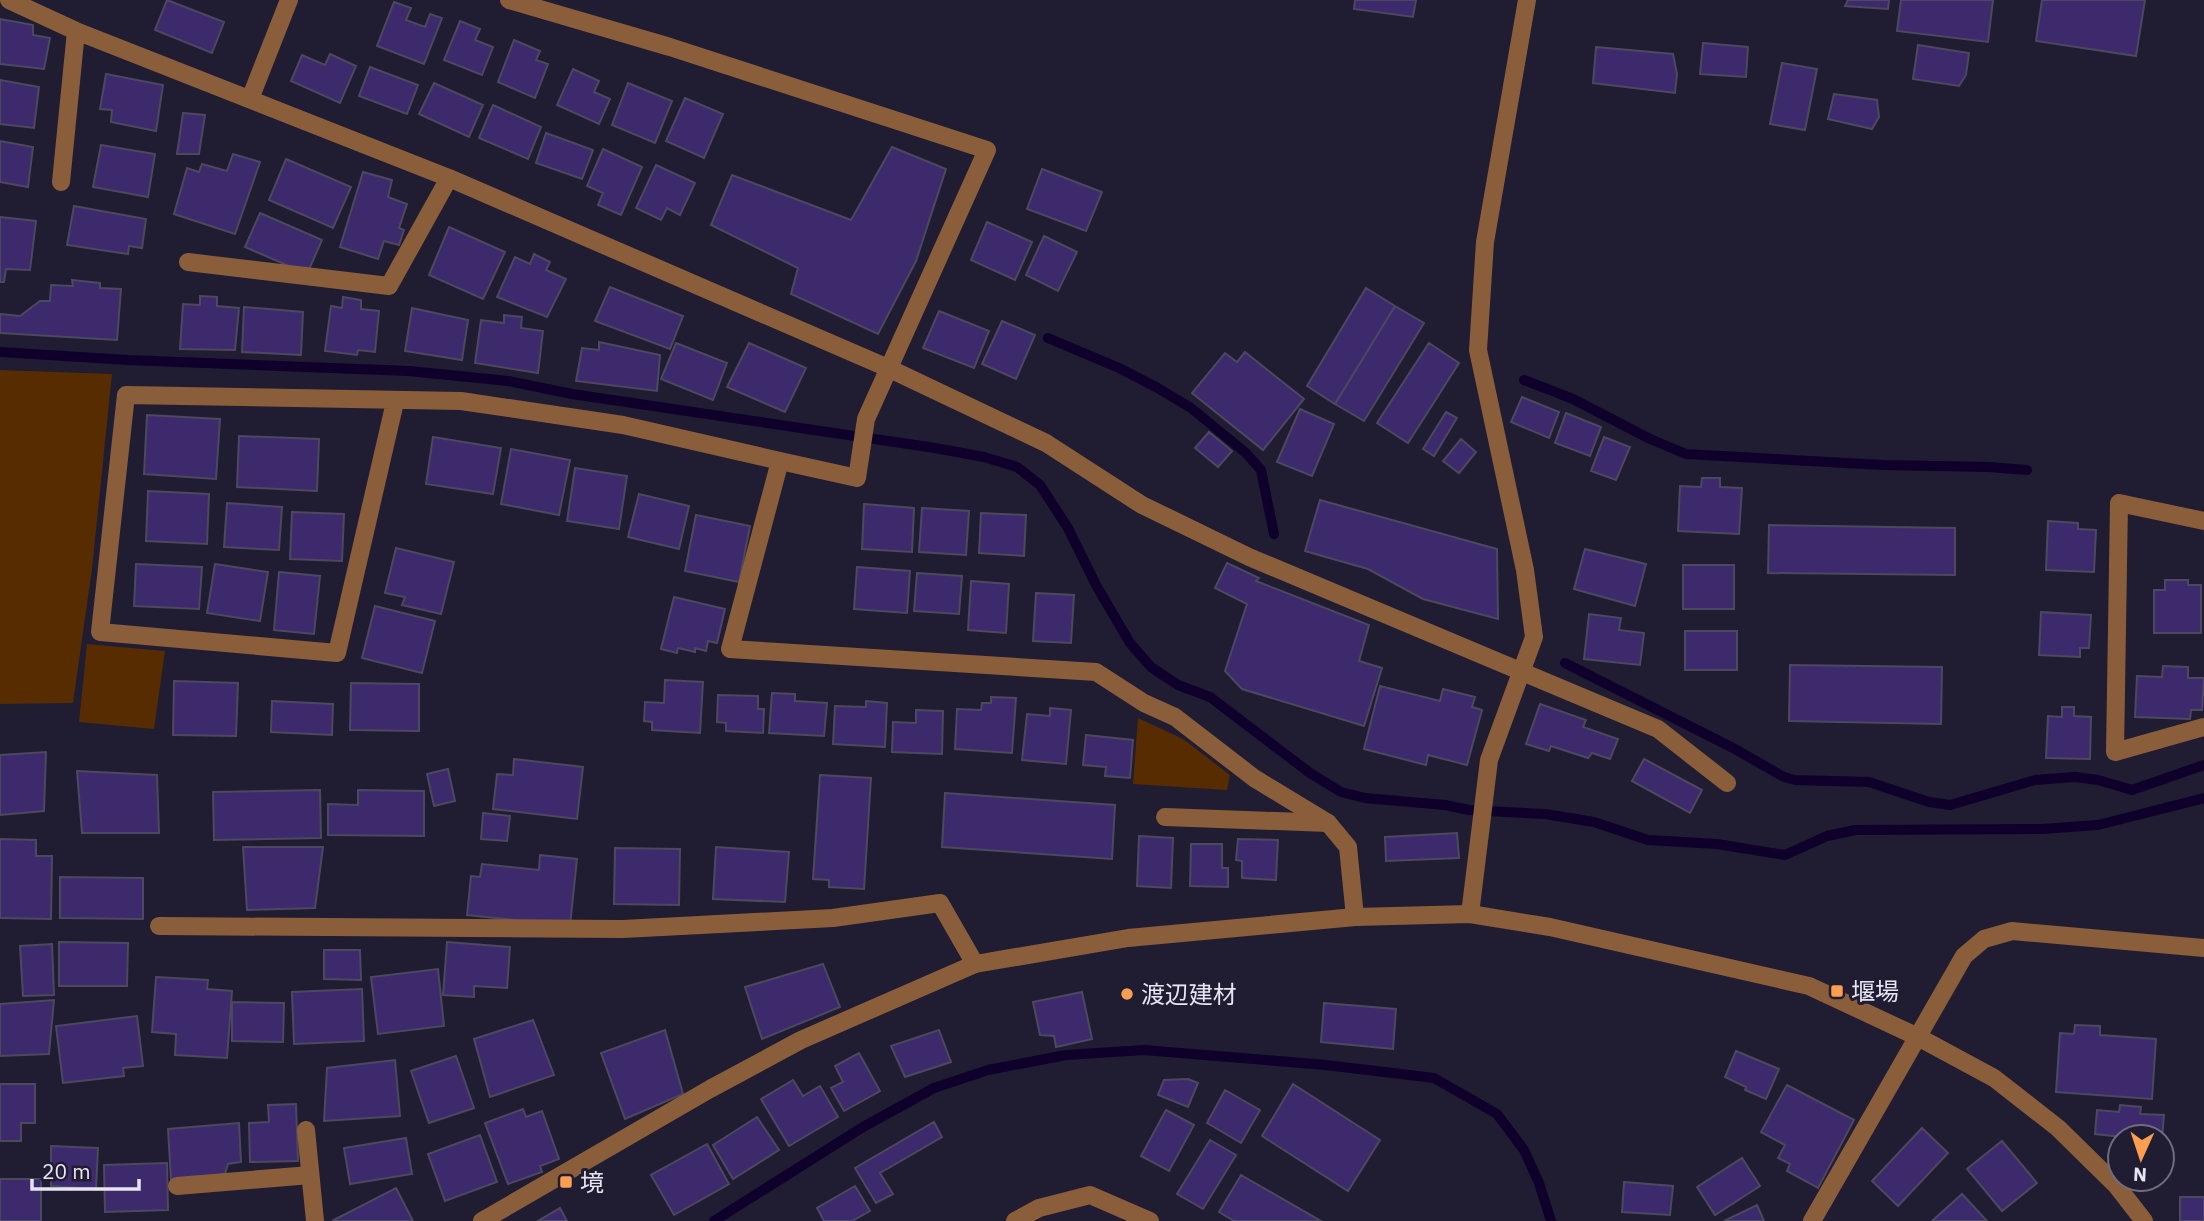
<svg xmlns="http://www.w3.org/2000/svg" width="2204" height="1221" font-family="'IBM Plex Sans','Noto Sans JP',sans-serif">
<rect width="100%" height="100%" fill="#201c31"/>
<path fill="#572c01" d="M0,370L112,374L92,569L73,703L0,704Z
M87,644L165,651L154,729L79,722Z
M1138,718L1183,739L1230,775L1227,790L1133,784Z"/>
<g fill="none" stroke-linecap="round" stroke-linejoin="round">
<path stroke="#0e002b" stroke-width="10" d="M1048,338L1119,368L1156,387L1191,408L1246,453L1261,470L1274,534
M0,352L128,360L409,371L508,381L572,394L935,448L984,457L1017,467L1040,485L1068,528L1096,585L1130,643L1151,667L1178,685L1210,697L1310,773L1341,792L1365,798L1445,805L1469,810L1545,814L1594,822L1648,840L1717,844L1785,855L1827,836L1855,830L2042,829L2098,825L2204,798
M1524,380L1573,399L1650,439L1686,454L1883,465L1989,467L2027,470
M1565,663L1735,749L1784,777L1795,780L1869,782L1929,802L1950,805L2035,780L2075,777L2098,780L2132,790L2204,765
M714,1221L863,1127L934,1088L988,1070L1066,1055L1144,1050L1326,1065L1434,1078L1497,1114L1524,1150L1539,1183L1551,1221"/>
</g>
<path fill="#3d2a6c" stroke="#4c485f" stroke-width="2" d="M167,0L224,22L212,53L155,30Z
M1355,0H1416L1413,17L1354,9Z
M1848,0H1889L1888,9L1845,6Z
M1901,0H1993L1988,42L1897,31Z
M2042,0H2145L2136,56L2036,41Z
M394,2L411,8L406,20L425,27L430,14L442,18L424,64L377,46Z
M0,19L33,25V35L50,38L44,69L0,64Z
M460,21L480,29L475,40L493,47L482,75L444,60Z
M514,40L540,51L536,60L548,64L535,98L498,82Z
M1703,43L1748,47L1746,77L1700,74Z
M1918,45L1969,53L1966,75L1959,86L1913,79Z
M1596,47L1673,54L1677,74L1675,93L1593,83Z
M330,54L356,66L340,103L291,81L302,55L325,65Z
M1782,63L1817,69L1805,130L1770,124Z
M370,67L418,85L407,114L359,96Z
M573,69L599,81L594,92L610,99L599,124L557,105Z
M106,74L163,85L156,131L111,122L112,110L100,109Z
M0,80L39,87L34,128L0,124Z
M434,83L483,105L469,137L419,114Z
M628,83L672,101L655,143L612,125Z
M1834,94L1877,100L1879,117L1872,129L1828,119Z
M685,98L723,114L704,158L666,141Z
M493,105L541,127L528,159L479,138Z
M183,113L205,115L199,154H177Z
M546,133L593,150L582,179L536,163Z
M0,141L33,147L28,187L0,182Z
M101,145L155,154L148,197L93,187Z
M892,147L946,169L916,261L878,334L791,294L798,268L711,225L732,175L851,220Z
M603,149L642,167L621,215L598,205L603,193L587,186Z
M233,154L260,162L235,234L174,214L187,168L199,172L202,164L227,171Z
M286,159L351,187L333,228L269,200Z
M656,165L695,183L680,215L667,208L661,220L636,208Z
M1042,169L1102,192L1086,231L1027,209Z
M363,172L392,180L388,197L407,204L399,228L404,230L399,245L384,241L378,259L340,247Z
M74,206L146,219L142,248L129,246L128,254L67,245Z
M260,213L322,240L307,274L245,247Z
M0,217L36,221L30,270L6,269L4,282H0Z
M987,222L1032,242L1015,280L971,260Z
M449,227L505,252L483,299L429,275Z
M1044,236L1077,252L1058,291L1026,275Z
M534,254L550,262L546,270L566,279L547,317L497,297L515,257L530,264Z
M72,280L100,283V288L121,289L117,340L0,333V314L20,316L40,301H50L51,285L73,286Z
M610,287L683,316L670,349L595,321Z
M1366,288L1395,306L1335,404L1307,386Z
M200,296L217,297V306L239,308L235,350L180,349L183,304L200,305Z
M343,297L361,300V309L379,311L375,352L358,350L357,355L325,351L331,306L342,308Z
M1395,306L1424,323L1364,421L1335,404Z
M244,307L303,312L301,355L242,352Z
M412,308L468,320L462,360L405,351Z
M939,311L989,331L974,368L923,348Z
M504,315L522,317L521,328L543,331L538,373L475,363L481,320L504,323Z
M1002,321L1035,335L1016,379L982,364Z
M599,342L660,355L657,391L576,381L582,348L599,350Z
M676,343L727,363L713,400L661,379Z
M749,343L806,368L785,412L727,387Z
M1429,343L1459,363L1408,443L1377,423Z
M1245,352L1304,399L1263,450L1192,393L1225,353L1237,362Z
M1522,397L1559,412L1549,438L1511,422Z
M1300,409L1334,424L1312,476L1277,462Z
M1446,412L1457,418L1434,456L1423,449Z
M1566,413L1601,427L1590,456L1555,443Z
M147,415L220,419L216,479L144,474Z
M1209,432L1232,451L1218,467L1195,448Z
M239,436L319,439L317,491L237,487Z
M433,437L501,448L493,494L426,484Z
M1604,437L1630,447L1616,480L1591,471Z
M1461,439L1476,452L1459,473L1443,461Z
M511,449L570,460L559,515L501,504Z
M575,468L627,476L619,529L567,521Z
M1702,478H1720V487L1742,488L1739,534L1678,531L1680,486L1701,487Z
M148,491L209,494L207,544L146,541Z
M639,494L689,506L679,549L628,537Z
M1320,500L1497,549L1498,619L1423,599L1368,569L1305,551Z
M227,503L282,507L279,550L224,547Z
M864,504L914,508L912,552L862,549Z
M922,508L969,511L966,555L919,552Z
M292,512L344,514L342,561L290,559Z
M981,513L1026,515L1024,556L979,553Z
M696,515L750,526L739,582L685,571Z
M2048,521L2078,523V529L2096,530L2094,572L2046,570Z
M1769,525L1955,528V575L1768,573Z
M396,548L454,562L441,614L402,605L405,597L385,593Z
M1585,549L1646,564L1635,606L1574,589Z
M1227,563L1259,578L1256,581L1369,625L1359,661L1382,668L1364,726L1242,689L1225,671L1247,604L1215,588Z
M136,564L202,567L199,609L134,606Z
M215,564L268,572L260,621L207,613Z
M1683,565H1734V609H1683Z
M857,567L910,571L907,613L854,609Z
M279,572L320,576L314,634L274,630Z
M917,573L962,576L959,614L914,611Z
M2165,580H2188V585H2201V633H2154V590H2165Z
M971,581L1009,584L1006,633L968,630Z
M1036,593L1074,595L1071,643L1033,641Z
M674,597L725,609L717,643L708,641L706,651L695,648V652L678,648L677,653L661,649Z
M375,606L435,621L422,673L362,658Z
M2041,612L2091,615L2089,648H2080V657L2039,655Z
M1589,614L1621,618L1619,630L1644,633L1640,665L1584,659Z
M1685,631H1737V670H1685Z
M1790,665L1942,667L1941,724L1789,721Z
M2163,666L2188,667V678H2204L2202,710H2191L2190,719L2135,717L2137,676L2162,677Z
M665,680L703,682L700,733L652,730V722L644,721L645,702L664,703Z
M174,681L238,683L236,736L173,735Z
M351,683L419,684V731L350,730Z
M1380,686L1440,701L1443,689L1475,697L1472,707L1482,710L1467,765L1428,755L1426,765L1364,749Z
M772,693L795,694V701L827,703L824,736L769,733Z
M718,695L758,696V709H764L763,733L726,731V723L717,722Z
M991,697L1016,698L1012,753L955,749L957,709L981,710L982,703H991Z
M272,701L333,704L332,735L271,732Z
M866,701L887,703L885,747L833,744L835,706L866,707Z
M1540,704L1586,720L1583,727L1618,739L1610,759L1592,753L1588,758L1551,746L1549,751L1526,744Z
M2062,707H2074V716L2091,717L2090,759L2046,758L2048,716L2062,717Z
M1050,708L1071,710L1066,764L1022,760L1027,714L1050,716Z
M916,710L943,711L942,754L892,752L893,722L916,723Z
M1086,735L1133,740L1130,778L1105,776L1106,767L1083,765Z
M46,752L44,811L0,815V755Z
M514,759L583,767L577,819L493,809L497,774L513,775Z
M1644,759L1702,790L1690,813L1632,781Z
M448,769L455,801L434,806L427,774Z
M77,771L157,775L159,833H82Z
M820,775L871,778L864,889L829,887V880L813,879Z
M320,790L321,838L214,840L213,792Z
M358,790L424,791V836L328,835V804L358,805Z
M945,793L1115,805L1112,859L942,847Z
M483,813L510,816L507,841L481,839Z
M1457,833L1459,858L1386,861L1385,837Z
M1139,836L1173,838L1171,888L1137,886Z
M0,839L36,840V856H52L51,919L0,918Z
M1238,839L1278,840L1276,880L1242,878V861L1236,860Z
M1191,844H1222V868H1228V887L1190,886Z
M243,847H323L315,908L247,910Z
M716,847L789,852L785,902L713,899Z
M615,848L680,849L679,905L614,904Z
M540,855L577,859L570,926L467,915L471,876L480,877L482,864L539,870Z
M60,877L143,878V919L60,918Z
M59,942L128,943L127,986H59Z
M447,942L510,947L507,988L474,986V997L443,995Z
M52,944L54,995L23,996L20,946Z
M324,950H360L361,980L324,979Z
M823,964L840,1007L762,1039L745,987Z
M438,969L444,1026L378,1034L371,977Z
M156,977L208,980L207,989L232,991L227,1058L175,1055L176,1034L152,1032Z
M362,989L364,1041L294,1044L292,992Z
M1082,992L1092,1039L1056,1047L1054,1036L1040,1035L1033,1002Z
M54,1000L49,1054L0,1056V1004Z
M232,1002L284,1003L283,1042L232,1041Z
M1324,1003L1396,1009L1393,1049L1321,1042Z
M137,1016L143,1066L123,1068L124,1076L63,1083L56,1026Z
M533,1020L554,1075L490,1097L474,1039Z
M2075,1025L2100,1026V1035L2156,1039L2152,1099L2056,1092L2060,1033L2074,1034Z
M665,1030L683,1094L625,1119L601,1053Z
M939,1030L951,1062L905,1077L891,1046Z
M1736,1051L1779,1069L1766,1099L1745,1090L1746,1087L1725,1077Z
M859,1053L880,1091L844,1111L831,1088L843,1082L835,1066Z
M456,1056L474,1108L429,1123L411,1071Z
M395,1060L400,1116L324,1121L327,1068Z
M1188,1079L1198,1083L1188,1107L1158,1095L1164,1080Z
M793,1080L803,1096L820,1086L838,1117L789,1146L761,1099Z
M0,1084H35V1123H21V1141H0Z
M1293,1084L1380,1140L1348,1191L1262,1136Z
M1787,1085L1854,1120L1818,1188L1787,1171L1790,1164L1778,1158L1785,1145L1761,1132Z
M1225,1090L1260,1110L1241,1143L1207,1123Z
M296,1104L298,1161L250,1162L249,1123L269,1122L268,1105Z
M2120,1105L2141,1107L2140,1114L2164,1115L2162,1139V1137H2122L2095,1134L2097,1110L2119,1112Z
M523,1109L526,1117L542,1111L559,1159L540,1166L542,1172L508,1184L485,1123Z
M1166,1110L1194,1125L1169,1171L1141,1156Z
M757,1117L779,1150L733,1179L713,1145Z
M934,1122L942,1137L880,1173L893,1194L876,1203L855,1168Z
M239,1123L241,1162L228,1164L224,1177L171,1180L168,1129Z
M1922,1128L1948,1153L1898,1206L1872,1181Z
M480,1135L497,1182L445,1201L428,1154Z
M406,1138L412,1174L350,1184L344,1148Z
M1210,1140L1236,1155L1203,1209L1177,1194Z
M2002,1141L2037,1183L2002,1211L1967,1169Z
M707,1144L729,1184L674,1215L651,1175Z
M51,1146L98,1148L96,1189L51,1186Z
M1742,1158L1760,1186L1715,1215L1697,1187Z
M167,1163L168,1210L105,1212L104,1165Z
M1241,1175L1321,1221H1234L1219,1212Z
M0,1179H41V1221H0Z
M1624,1182L1673,1186L1670,1215L1622,1212Z
M855,1186L870,1211L852,1221H824L817,1208Z
M396,1188L413,1221H332Z
M1962,1194L1987,1221H1932Z
M2180,1197H2204V1221H2180Z
M1757,1205L1764,1221H1724Z
M560,1208L567,1221H538Z"/>
<g fill="none" stroke-linecap="round" stroke-linejoin="round">
<path stroke="#8a5e3b" stroke-width="18" d="M1165,817L1328,823"/>
<path stroke="#8a5e3b" stroke-width="18" d="M9,0L76,31L449,178L888,368L1046,443L1142,505L1249,557L1658,729L1727,783
M509,0L670,47L987,150L866,419L857,478L780,461L730,649L1096,672L1144,703L1175,717L1254,778L1328,823L1348,847L1355,917
M250,99L289,0
M61,182L76,31
M188,262L389,286L449,178
M395,402L337,653L100,632L126,395L461,401L623,425L780,461
M2204,521L2119,503L2115,752L2204,727
M159,926L623,929L833,918L940,903L975,964
M306,1130L315,1221
M177,1186L310,1175
M1015,1221L1039,1208L1090,1195L1150,1221"/>
<path stroke="#8a5e3b" stroke-width="18" d="M1470,914L1489,760L1534,637L1525,570L1478,350L1485,242L1527,0
M482,1221L710,1089L801,1040L975,964L1128,938L1355,917L1470,914L1550,927L1809,986L1918,1037L1994,1078L2058,1128L2116,1185L2144,1221
M1812,1221L1964,956L1984,939L2012,931L2204,948"/>
</g>
<g fill="#fb9e51" stroke="#201c31" stroke-width="2.5">
<rect x="1830" y="984" width="14" height="14" rx="3.5"/>
<circle cx="1127" cy="994" r="7"/>
<rect x="559" y="1175" width="14" height="14" rx="3.5"/>
</g>
<g text-anchor="middle" dominant-baseline="central" stroke-width="6" stroke-linejoin="round" paint-order="stroke">
<g font-size="24" fill="#e7e5f3" stroke="#201c31" text-anchor="start">
<text x="1851" y="991">堰場</text>
<text x="1141" y="994">渡辺建材</text>
<text x="580" y="1182">境</text>
</g>
</g>
<g transform="translate(2141 1158) rotate(183)"><circle r="33" fill="#201c31" stroke="#706c7f" stroke-width="2"/>
<path d="M0-5L12 26L0 18L-12 26Z" fill="#fb9e51"/>
<text y="-10" font-size="19" font-weight="bold" text-anchor="middle" fill="#e7e5f3">N</text>
</g>
<path d="M32 1179v10h107v-10" fill="none" stroke="#e7e5f3" stroke-width="3.5"/>
<text x="42" y="1179" font-size="21" fill="#e7e5f3" stroke="#201c31" stroke-width="5" paint-order="stroke">20 m</text>
</svg>
